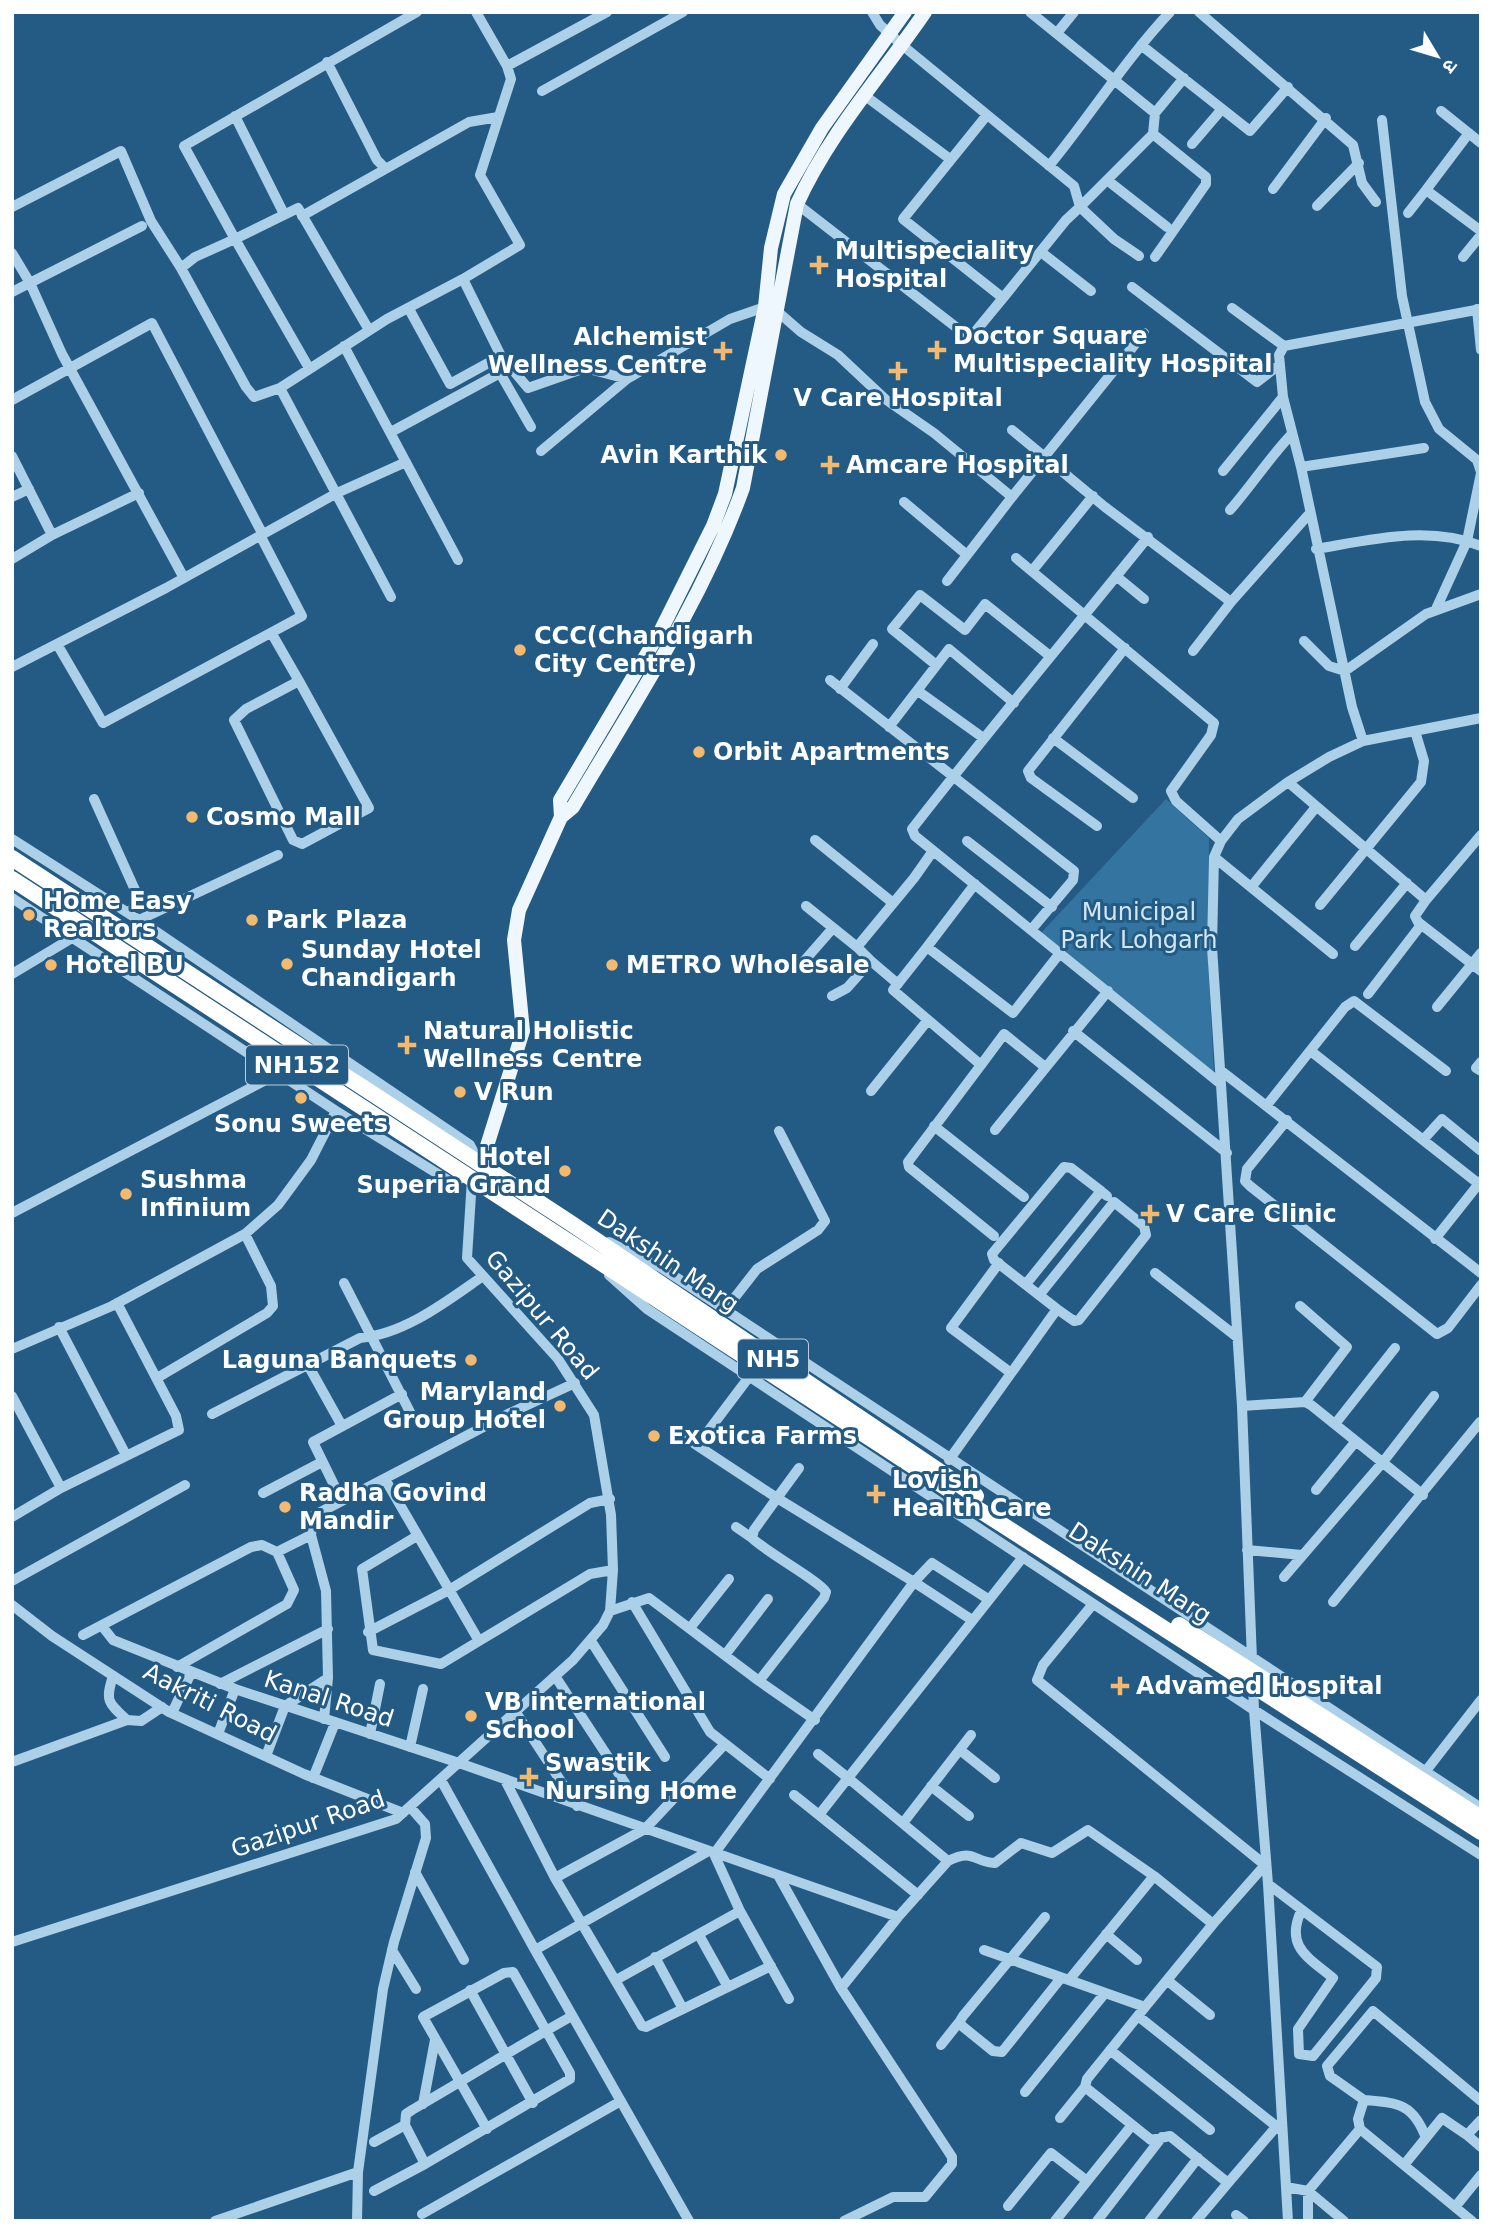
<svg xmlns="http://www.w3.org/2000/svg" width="1493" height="2233" font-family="'DejaVu Sans','Noto Sans Devanagari',sans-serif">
<rect width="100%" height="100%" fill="#235b84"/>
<path fill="#3474a0" d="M1166,799L1209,838L1208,964L1214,1072L1041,933Z"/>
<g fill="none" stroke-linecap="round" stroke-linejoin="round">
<path stroke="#acd0e8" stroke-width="10" d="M476,12L507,66
M872,12L880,25L902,45L1074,186L1080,207L1066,220L1003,298L903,219L987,115
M1030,12L1155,113L1184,78
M1199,12L1353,145L1362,183L1376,202
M1057,33L1074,12
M1141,45L1250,131L1288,87
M327,62L377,160L385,168
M542,91L683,12
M864,95L950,159
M1441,111L1481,143
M235,116L284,214
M1382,120L1402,296L1425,402L1439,429L1477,460L1481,472
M1469,133L1426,190L1481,231
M1153,134L1206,177V184L1155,257
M1192,144L1222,109
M1049,166C1090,116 1125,60 1170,12
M1107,180L1167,227
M1273,189L1326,118
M797,204L970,338L1003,298
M1317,206L1359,163
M12,207L121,151L151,221L181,268
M1408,213L1426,190
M302,216L469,122L498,117
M1041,252L1091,291
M12,253L30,283L62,354L184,578
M1139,256L1114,239L1080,207L1153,134L1155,113
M1463,257L1481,235
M463,279L520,245L480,175L511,79L507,66L607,12
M1132,287L1257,382L1279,365
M12,292L142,226
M1232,308L1284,346L1481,309
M409,309L450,384L501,356
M1477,309L1481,350
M369,330L298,208L235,239L184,146L417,12
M344,346L458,560
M1284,346L1279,355L1283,397L1301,467L1352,707L1363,741
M280,388L254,397L246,387L181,268L195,257L235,239L309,368
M12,400L152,323L262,533
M1012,430L1105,507L1231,602L1310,513
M391,432L500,373L531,427
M541,451L627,379L730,319L765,307L778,312L801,332L838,355L885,399L934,433L1012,497L1144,333
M12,456L52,535
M1301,467L1424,448
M1223,471L1283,397
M12,497L29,489
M904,502L967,555
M1230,510C1252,485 1269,458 1291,435
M1148,537C1069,635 989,730 912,829L915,836L1221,1084
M1316,549C1370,540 1428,525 1481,546
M1016,558L1214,723L1211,735L1171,791L1176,801L1221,841
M12,559L52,535L139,493
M1032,571L1093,496
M1116,576L1144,599
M947,581L1012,497
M391,597L280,388L387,319L463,279L501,356L528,388L585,368L627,379
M1436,609L1467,541L1481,473
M272,634L299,681L246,709L234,720L293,840L302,844L369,808L299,681
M1304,641L1329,666L1345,671L1426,614L1481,594
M57,644L103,723L302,616L260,535
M1193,651L1231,602
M935,664L892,629L920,595L965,630L985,604L1050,656
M12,667L166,588L337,493L406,462
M830,680L1074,871L1073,880L1031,930
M840,689L873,644
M918,691L982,737
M889,727L949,649L1014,703
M1053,738L1133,798
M1288,782L1426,900L1415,916L1418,922L1481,971
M94,799L140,901L128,913
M1097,826L1031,778L1028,771L1125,648
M12,839L139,920L470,1145L478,1160
M815,840L893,903
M967,841L1052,907
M1214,857L1333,954
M1252,886L1316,807
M12,898L336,1111L451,1182L467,1176
M1426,900L1481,835
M1320,905L1421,782L1424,761L1415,731
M806,906L857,947L914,878L933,851
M139,920L278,855
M1355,946L1407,883
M927,947L975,884
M805,960L833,928
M871,961L898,984
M12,974L72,938
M1368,994L1421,925
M832,996L847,988L871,961L857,947
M1437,1007L1481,953
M1073,1031L1227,1153
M1312,1052L1423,1140L1442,1119L1481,1151
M1481,1062L1476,1068L1481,1071
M981,1065L1004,1034L1045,1067
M1220,1070L1481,1273
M871,1091L928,1020
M1267,1105L1345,1007L1354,1001L1446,1071
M1287,1120L1247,1169L1245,1181L1250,1186L1437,1334L1448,1328L1481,1285
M934,1126L1024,1197
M995,1130L1108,991
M1423,1140L1479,1184
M12,1213L279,1073
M994,1236L909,1167L908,1162L981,1065L893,990L927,947L1013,1013L1060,953
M1435,1239L1481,1181
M609,1242L662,1268L1481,1808
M999,1263L951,1328L1011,1373
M1155,1273L1237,1337
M609,1275L647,1309L1254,1710L1481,1855
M344,1283L411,1414
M1026,1284L1101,1191L1107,1196
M1040,1294L1114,1202L1144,1226L1146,1235L1079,1320L1074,1321L1057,1309
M1300,1306L1347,1347L1305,1402
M725,1310L757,1269L818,1230L825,1221L779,1131
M59,1327L126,1455
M12,1349L112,1306L245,1234L278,1205L311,1160L336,1111
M308,1365L342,1426
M157,1378L267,1313L273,1306L271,1286L245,1234
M12,1396L61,1488
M1242,1406L1305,1402L1311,1405L1423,1495
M212,1414L360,1338C405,1334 447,1301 483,1276
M1335,1424L1395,1348
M679,1433L701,1448
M949,1460L1057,1309L994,1260L992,1254L1064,1167L1071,1168L1101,1191
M385,1479L479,1641L590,1574L613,1570
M336,1489L313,1442L402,1394
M1316,1490L1356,1441
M263,1493L322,1462
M12,1517L61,1488L179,1430L176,1416L117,1303
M736,1527L752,1538
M311,1535L326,1591L328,1678L324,1719
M417,1536L362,1569L373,1650L441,1664L479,1641
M1247,1550L1302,1555
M1284,1577L1383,1462L1434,1396
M12,1581L185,1485
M632,1602L710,1732L770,1779
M1333,1602L1480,1422
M12,1605L52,1636L169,1712L304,1774L403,1813
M610,1611L649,1598L759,1681L824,1598L826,1592C821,1582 766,1552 752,1538L754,1530L777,1498L701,1448L703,1438L749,1377
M972,1620L914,1582L932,1563L988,1599
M102,1626L113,1640L235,1689L459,1763L898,1917L948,1861C974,1848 973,1862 995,1863L1021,1843L1052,1853L1088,1830L1154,1876L1213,1924L1265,1865L1037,1680L1043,1665L1093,1604
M690,1628L729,1579
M368,1632L449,1590L590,1503L610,1499
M83,1635L251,1547L262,1545L277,1552L311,1535L313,1516L510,1413L575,1383
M591,1641L665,1757
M725,1655L768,1599
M177,1667L287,1604L294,1590L277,1552
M113,1676C105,1701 108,1703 127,1720L141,1721L162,1707
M555,1676L625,1783
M759,1681L815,1720
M220,1684L328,1629
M515,1711L577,1806
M172,1713L191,1673
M218,1734L235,1689
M370,1734L380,1684
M410,1747L423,1689
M960,1750L995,1778
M818,1754L848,1778L1023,1557
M266,1756L285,1706L328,1678
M12,1762L127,1720
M1425,1772L1481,1700
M313,1778L335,1723
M441,1780L535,1950
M505,1780L555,1878L642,2026L646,2027L771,1966
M931,1786L969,1816
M794,1795L819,1815
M903,1823L971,1735
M415,1872L464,1960
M778,1875L841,1988
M555,1878L645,1829L724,1745
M1268,1884L1377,1967L1376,1978L1313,2056L1299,2054L1298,2029L1333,1978C1308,1957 1285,1947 1301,1911
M918,1895L819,1815L848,1778L948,1861
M1045,1917L963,2016L960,2021L962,2026L993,2051L1002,2052L1061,1978
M1106,1934L1137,1960
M699,1935L728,1987
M12,1942L396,1819L573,1660L603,1625L610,1611L613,1570L611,1515L594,1415L558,1359L467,1258L472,1179
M392,1950L416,1989
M984,1950L1145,2007L1213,1924
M655,1957L683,2009
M616,1980L740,1911
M1069,1980L1154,1876
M1168,1981L1210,2015
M470,1990L533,2103
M789,1999L740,1911L714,1854L914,1582L777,1498L799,1468
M1145,2007L1087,2079L1085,2087L1151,2140L1170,2136L1228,2183L1196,2221
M1138,2016L1281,2130
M941,2045L960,2021
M1110,2050L1210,2130
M1025,2092L1105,1993
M1364,2100C1398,2103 1413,2103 1426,2138
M423,2104L435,2040
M1060,2118L1085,2087
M1481,2120L1467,2135L1481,2147
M487,2129L423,2017L504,1973L513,1972L570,2073V2079L425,2164L405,2125L406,2114L412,2110C466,2079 518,2046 572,2016
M1360,2129L1472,2221
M374,2142L405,2125
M1404,2165L1442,2118L1467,2135
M1228,2183L1276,2127
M1286,2187L1308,2191L1344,2221
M374,2191L425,2164
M1008,2206L1051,2153L1087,2181
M1455,2207L1481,2175
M422,2214L621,2101
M1236,2215L1244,2221
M215,2221L358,2172
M357,2221L358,2172L383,1989L394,1942L426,1838L425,1824L410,1807
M689,2221L535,1950L707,1852
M844,2221L893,2197H925L952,2164V2157L841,1988L898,1917
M1055,2221L1132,2125
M1097,2221L1162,2137
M1149,2221L1198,2158
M1288,2221L1268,1884L1254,1710L1242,1406L1212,947L1214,857L1221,841L1238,819L1288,782L1329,757L1363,741L1481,718
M1308,2221V2191L1360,2129L1358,2119L1364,2100L1330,2076L1327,2066L1373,2011L1481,2101"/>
<path stroke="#eef6fe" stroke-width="14" d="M561,817L573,807C634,703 702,602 743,488L797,204C829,133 882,75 925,12
M481,1165L523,1031L514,940L519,910L561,817L560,800L661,630L713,526L725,494L765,307L771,248L784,194L822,128L905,12"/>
<path stroke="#fff" stroke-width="16" d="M12,858L569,1222L976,1496
M12,879L948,1489"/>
<path stroke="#fff" stroke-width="16" d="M970,1504L1481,1832
M1179,1625L1481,1818"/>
</g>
<g fill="#f3ba6f" stroke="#235b84" stroke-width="2.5">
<path d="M815.5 254.5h7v7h7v7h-7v7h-7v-7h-7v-7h7z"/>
<path d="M933.5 339.5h7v7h7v7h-7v7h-7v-7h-7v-7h7z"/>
<path d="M719.5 340.5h7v7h7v7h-7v7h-7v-7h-7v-7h7z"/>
<path d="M894.5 360.5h7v7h7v7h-7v7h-7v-7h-7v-7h7z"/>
<circle cx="781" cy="455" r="7"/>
<path d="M826.5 454.5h7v7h7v7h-7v7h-7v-7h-7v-7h7z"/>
<circle cx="520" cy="650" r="7"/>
<circle cx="699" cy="752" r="7"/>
<circle cx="192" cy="817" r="7"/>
<circle cx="29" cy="915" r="7"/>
<circle cx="252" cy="920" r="7"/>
<circle cx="287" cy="964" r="7"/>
<circle cx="51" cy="965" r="7"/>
<circle cx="612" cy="965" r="7"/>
<path d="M403.5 1034.5h7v7h7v7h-7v7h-7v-7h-7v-7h7z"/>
<circle cx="460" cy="1092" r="7"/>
<circle cx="301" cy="1098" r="7"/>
<circle cx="565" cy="1171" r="7"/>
<circle cx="126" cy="1194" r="7"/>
<path d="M1146.5 1203.5h7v7h7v7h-7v7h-7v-7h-7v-7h7z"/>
<circle cx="471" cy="1360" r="7"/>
<circle cx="560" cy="1406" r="7"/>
<circle cx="654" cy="1436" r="7"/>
<path d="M872.5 1483.5h7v7h7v7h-7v7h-7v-7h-7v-7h7z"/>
<circle cx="285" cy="1507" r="7"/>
<path d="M1116.5 1675.5h7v7h7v7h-7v7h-7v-7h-7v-7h7z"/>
<circle cx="471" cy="1716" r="7"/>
<path d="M525.5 1766.5h7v7h7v7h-7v7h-7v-7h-7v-7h7z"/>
</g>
<g text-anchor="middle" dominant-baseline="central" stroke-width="6" stroke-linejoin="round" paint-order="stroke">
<g fill="#235b84" stroke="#bdceda" stroke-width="2">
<rect x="246" y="1045.5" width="102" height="39" rx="5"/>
<rect x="738" y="1339.5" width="70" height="39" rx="5"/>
</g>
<g font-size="23" font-weight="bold" fill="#fff">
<text x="297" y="1065">NH152</text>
<text x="773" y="1359">NH5</text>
</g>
<g font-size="24" font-weight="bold" fill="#fff" stroke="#235b84" text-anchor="start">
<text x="835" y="251">Multispeciality<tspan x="835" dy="28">Hospital</tspan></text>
<text x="953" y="336">Doctor Square<tspan x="953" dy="28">Multispeciality Hospital</tspan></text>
<text x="707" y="337" text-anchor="end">Alchemist<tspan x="707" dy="28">Wellness Centre</tspan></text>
<text x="898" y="398" text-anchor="middle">V Care Hospital</text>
<text x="767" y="455" text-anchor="end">Avin Karthik</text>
<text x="846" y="465">Amcare Hospital</text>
<text x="534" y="636">CCC(Chandigarh<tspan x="534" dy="28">City Centre)</tspan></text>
<text x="713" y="752">Orbit Apartments</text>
<text x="206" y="817">Cosmo Mall</text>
<text x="43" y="901">Home Easy<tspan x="43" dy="28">Realtors</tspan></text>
<text x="266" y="920">Park Plaza</text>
<text x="301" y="950">Sunday Hotel<tspan x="301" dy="28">Chandigarh</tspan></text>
<text x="65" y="965">Hotel BU</text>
<text x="626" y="965">METRO Wholesale</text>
<text x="423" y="1031">Natural Holistic<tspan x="423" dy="28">Wellness Centre</tspan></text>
<text x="474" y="1092">V Run</text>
<text x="301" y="1124" text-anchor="middle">Sonu Sweets</text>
<text x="551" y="1157" text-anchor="end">Hotel<tspan x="551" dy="28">Superia Grand</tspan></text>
<text x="140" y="1180">Sushma<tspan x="140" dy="28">Infinium</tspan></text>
<text x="1166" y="1214">V Care Clinic</text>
<text x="457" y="1360" text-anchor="end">Laguna Banquets</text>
<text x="546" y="1392" text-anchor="end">Maryland<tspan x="546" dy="28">Group Hotel</tspan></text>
<text x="668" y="1436">Exotica Farms</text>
<text x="892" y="1480">Lovish<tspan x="892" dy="28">Health Care</tspan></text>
<text x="299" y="1493">Radha Govind<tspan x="299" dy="28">Mandir</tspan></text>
<text x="1136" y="1686">Advamed Hospital</text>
<text x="485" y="1702">VB international<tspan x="485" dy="28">School</tspan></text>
<text x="545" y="1763">Swastik<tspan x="545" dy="28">Nursing Home</tspan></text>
</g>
<g font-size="24" fill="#d0e7f6" stroke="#235b84">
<text x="1139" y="912">Municipal<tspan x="1139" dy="28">Park Lohgarh</tspan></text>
</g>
<g font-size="24" fill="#fff" stroke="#235b84">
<text transform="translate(668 1261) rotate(34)">Dakshin Marg</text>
<text transform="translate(542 1315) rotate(50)">Gazipur Road</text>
<text transform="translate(1140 1573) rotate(33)">Dakshin Marg</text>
<text transform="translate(329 1699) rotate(18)">Kanal Road</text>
<text transform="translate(210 1703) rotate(27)">Aakriti Road</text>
<text transform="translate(308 1824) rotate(-19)">Gazipur Road</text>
</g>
</g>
<rect width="1493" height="2233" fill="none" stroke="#ffffff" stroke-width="28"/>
<g transform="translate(1437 56) rotate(128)" stroke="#235b84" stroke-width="5" paint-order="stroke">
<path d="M0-5L12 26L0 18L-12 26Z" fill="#ffffff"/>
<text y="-10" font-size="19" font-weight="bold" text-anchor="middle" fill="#ffffff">उ</text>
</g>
</svg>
